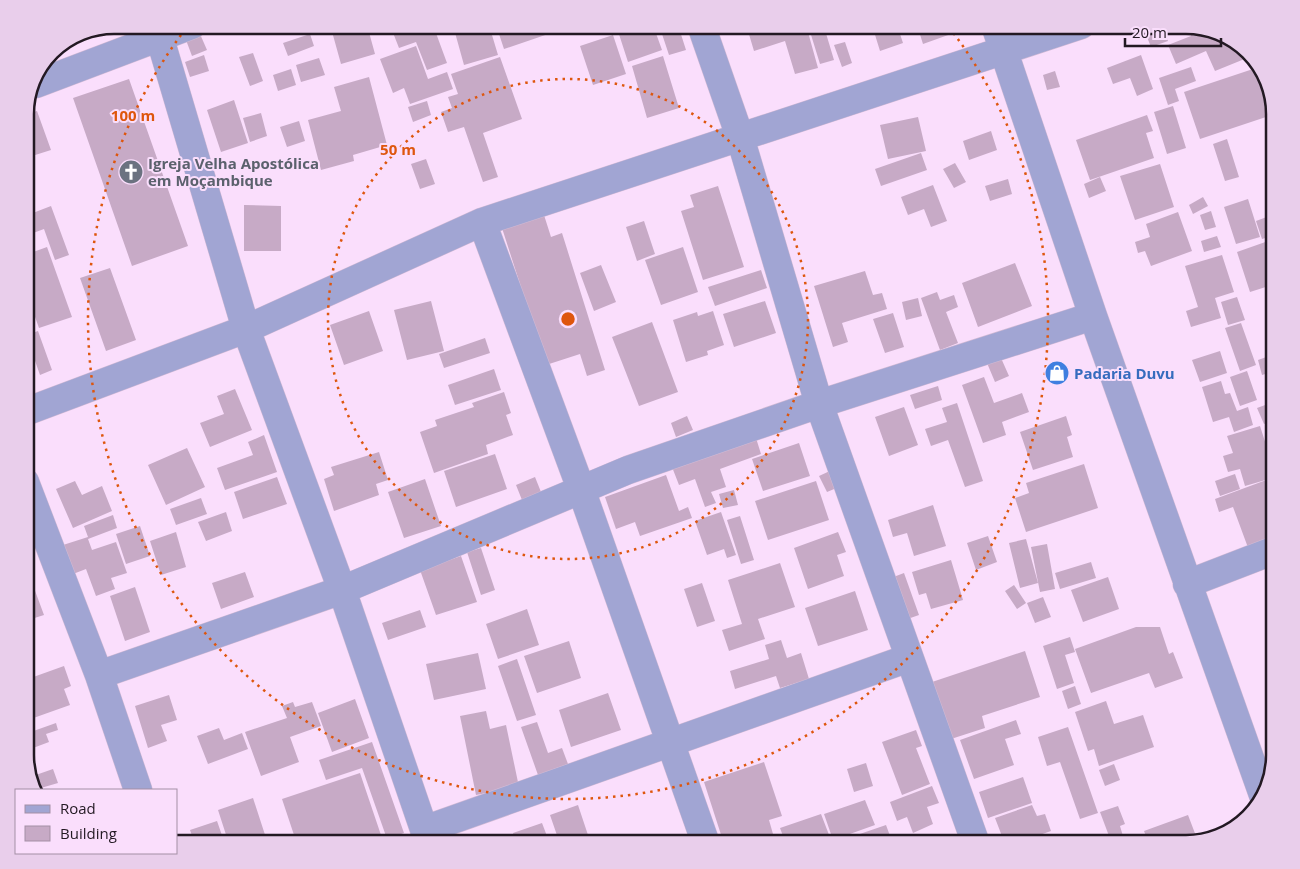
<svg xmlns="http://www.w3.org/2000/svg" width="1300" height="869" font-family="'Open Sans',sans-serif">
<rect width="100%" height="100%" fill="#fadefc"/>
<path fill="#c7aac6" d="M343,25H367L375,54L341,64L331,28Z
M390,25H433L447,63L427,70L416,42L399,48Z
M469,25H489L498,55L464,65L454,29Z
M496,25H555L557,31L504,49Z
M616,25H653L662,50L628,62Z
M659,25H678L686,50L669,55Z
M769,25H806L818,68L795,74L785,41L754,51L748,31Z
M808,25H835L836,27L825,30L834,60L820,64Z
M872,25H897L903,43L880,51Z
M917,25H948L951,34L923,44Z
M1150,25H1162L1168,41L1151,47L1143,27Z
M1186,25L1236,40L1242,47L1247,58L1215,71L1206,51L1176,64L1168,45L1191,36Z
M200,34L207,50L192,56L186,40Z
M310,34L314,46L288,56L283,43Z
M613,35L626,74L593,85L580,46Z
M845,42L852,63L842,67L834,45Z
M416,46L428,79L447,72L453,89L410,104L404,88L393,93L380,59Z
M253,53L263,81L250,86L239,57Z
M204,55L209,71L190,77L185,62Z
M1141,55L1153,89L1137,96L1130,78L1113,84L1107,68Z
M663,56L679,108L647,118L632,66Z
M500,57L522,119L483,133L498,177L483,182L464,127L448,132L441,112L452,108L448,97L458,94L451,74Z
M319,58L325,75L301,82L296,65Z
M1191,67L1196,81L1175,89L1179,101L1168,105L1159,78Z
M1256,68L1272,115L1200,139L1184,92Z
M291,69L296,85L278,91L273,75Z
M1055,71L1060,87L1047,90L1043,75Z
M369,77L387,145L353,155L354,161L321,170L308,120L341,111L334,87Z
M129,79L188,246L132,266L73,98Z
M234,100L248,143L221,152L207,110Z
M427,101L431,115L413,122L408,107Z
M1173,106L1186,148L1167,154L1154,112Z
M37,111L51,150L32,156L25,136V115Z
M261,113L267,136L250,142L243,118Z
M1147,115L1153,131L1146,133L1154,158L1090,180L1076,140Z
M918,117L926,151L888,159L880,125Z
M299,121L305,141L287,147L280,127Z
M991,131L997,150L969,160L963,141Z
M1227,139L1239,177L1225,181L1213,144Z
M921,153L927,170L881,186L875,169Z
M426,159L435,184L420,189L411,164Z
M955,163L966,182L954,188L943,169Z
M1160,164L1174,207L1135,220L1120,176Z
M25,169L33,190L25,192Z
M1100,177L1106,191L1089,198L1084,184Z
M1008,179L1012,194L990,201L985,186Z
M933,185L947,221L931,227L924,209L908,215L901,197Z
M718,186L744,267L703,280L681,211L694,207L690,195Z
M1203,197L1208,206L1193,214L1189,205Z
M1248,199L1260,237L1236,244L1224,207Z
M244,205L281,206V251H244Z
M51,206L69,255L55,260L44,229L25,236V216Z
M1211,211L1216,227L1205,230L1200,215Z
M1178,212L1192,251L1151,266L1145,251L1138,253L1135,242L1150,237L1146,224Z
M1275,214V235L1262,239L1256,221Z
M544,215L551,237L562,233L605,370L587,376L580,354L546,365L502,228Z
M644,221L655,254L637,261L626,227Z
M1217,236L1221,247L1204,252L1201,241Z
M1271,240L1275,252V284L1250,292L1237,252Z
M47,247L72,317L39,328L25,289V255Z
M683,247L698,292L661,305L645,260Z
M1222,255L1234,292L1215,298L1221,318L1191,327L1186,311L1198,307L1185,266Z
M1015,263L1032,306L978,327L962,283Z
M601,265L616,302L594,311L580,273Z
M110,268L136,340L106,351L80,278Z
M761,270L767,288L715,306L708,287Z
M865,271L873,295L882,293L887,309L842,323L848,342L833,347L814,286Z
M937,292L940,300L954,295L958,307L946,312L958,343L940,350L921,298Z
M1237,297L1245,320L1228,325L1221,302Z
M918,298L922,316L906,320L902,302Z
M431,301L444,351L407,360L394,310Z
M765,301L776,333L734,347L723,314Z
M25,309L31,325L25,327Z
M369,311L383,351L344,365L330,325Z
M713,311L724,345L707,351L708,355L686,362L673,320L697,312L698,316Z
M893,313L904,347L885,353L873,319Z
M652,322L678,392L639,406L612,337Z
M1241,323L1256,365L1240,371L1225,328Z
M38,331L52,370L40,375L26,335Z
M485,338L490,353L444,368L439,354Z
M1220,351L1227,373L1200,382L1192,360Z
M1275,354V371L1262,375L1258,360Z
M1001,358L1009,376L995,382L987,363Z
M494,369L501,390L455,405L448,385Z
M1247,371L1257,400L1240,406L1230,377Z
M984,377L994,403L1022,393L1029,412L1002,422L1006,435L983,443L962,385Z
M1221,381L1225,394L1230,393L1237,411L1248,407L1253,425L1234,432L1229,417L1213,422L1202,387Z
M938,386L942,400L915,409L910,395Z
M235,389L252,430L210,447L200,423L224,414L217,396Z
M504,392L511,413L506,415L513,435L486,445L488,454L434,473L420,432L437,426L435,420L474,407L472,403Z
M1273,402L1275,420L1264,424L1257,408Z
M957,403L983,481L965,487L948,440L931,446L925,429L947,422L942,408Z
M904,407L918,445L889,456L875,417Z
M687,416L693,430L676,437L671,423Z
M1066,416L1072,435L1067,437L1073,457L1033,470L1020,432Z
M1260,426L1275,473V544L1250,553L1233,507L1219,512L1215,499L1269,479L1245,486L1240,469L1228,472L1223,456L1233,453L1227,436Z
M264,435L277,472L225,490L217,468L253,455L248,442Z
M756,438L761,454L720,469L726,487L711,492L716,503L705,507L695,479L679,485L672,467Z
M799,443L810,476L763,491L752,459Z
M187,448L205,487L166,505L148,465Z
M379,452L388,480L376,484L379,495L334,511L324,479L334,475L331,467Z
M495,454L507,489L456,507L444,471Z
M1084,464L1098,508L1026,532L1015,498L1029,493L1026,483Z
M832,470L839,487L827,492L819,476Z
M1235,474L1240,489L1220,496L1215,481Z
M666,475L679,511L688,507L692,518L640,536L635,522L616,529L605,497Z
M277,477L287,504L243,519L234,492Z
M535,477L541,492L522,500L516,485Z
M425,479L441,526L404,538L388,492Z
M75,481L82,495L102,486L112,511L73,528L56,489Z
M816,481L829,520L768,540L755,501Z
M734,490L738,505L723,508L719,494Z
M201,498L207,514L176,525L170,509Z
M933,505L946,546L914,556L907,533L893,537L888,520Z
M226,512L232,531L206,541L198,522Z
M721,512L736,555L727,558L724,549L707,555L695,521Z
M113,515L117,528L88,539L92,550L116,542L127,573L111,578L115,589L96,596L86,569L73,574L63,545L88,537L84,526Z
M740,516L754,560L741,564L727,520Z
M140,526L150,556L126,564L116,534Z
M176,532L186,567L161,575L150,541Z
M838,532L846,552L837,555L844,576L808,589L794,548Z
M988,536L997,562L976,570L967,543Z
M1026,539L1038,583L1020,588L1009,543Z
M1047,544L1055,589L1040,592L1031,547Z
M481,548L495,590L481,595L467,552Z
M461,556L477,602L436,615L420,570Z
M951,560L963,600L931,609L926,593L919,595L912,572Z
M1091,562L1096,578L1060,589L1055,573Z
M780,563L795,607L758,619L765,639L729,651L722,630L742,624L728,580Z
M245,572L254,597L221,609L212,583Z
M904,573L919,615L899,622L883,581Z
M1108,577L1119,609L1083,622L1071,590Z
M702,583L715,621L697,627L684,589Z
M1014,585L1026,603L1017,609L1005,591Z
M135,587L150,632L125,641L110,596Z
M34,588L44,615L25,621V591Z
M855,591L868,630L818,646L805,608Z
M1043,597L1051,617L1035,623L1027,603Z
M527,609L539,645L498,659L486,624Z
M420,610L426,627L388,640L382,623Z
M1136,627H1160L1169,654L1173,652L1183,678L1155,688L1149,673L1091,693L1075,649Z
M1070,637L1075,652L1065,655L1074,683L1057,689L1043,646Z
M781,640L787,658L801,653L809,679L780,688L776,676L735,689L730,671L769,659L765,645Z
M569,641L581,678L537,693L524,656Z
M1025,651L1040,697L982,716L985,728L951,739L932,682Z
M478,653L486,689L434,700L426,664Z
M517,659L536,715L517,721L498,666Z
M64,666L71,686L64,689L70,705L25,721V680Z
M1075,686L1081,704L1068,709L1062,691Z
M608,693L621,730L571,747L559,710Z
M169,695L177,720L161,725L167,741L148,748L135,706Z
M355,699L369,738L332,752L318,713Z
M1106,701L1114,724L1143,715L1154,747L1099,766L1094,749L1088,751L1075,712Z
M293,702L295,707L312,702L321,726L290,737L299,762L261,776L245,732L287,718L282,706Z
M486,711L490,729L506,725L519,787L476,795L460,716Z
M1016,720L1021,734L1005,739L1014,765L974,779L960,740Z
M537,722L548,753L562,748L568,764L538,775L521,727Z
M56,723L58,730L46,734L49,742L25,751V734Z
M1068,727L1098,813L1080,819L1060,762L1047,766L1038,737Z
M219,728L224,740L242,733L248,749L208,764L197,736Z
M916,730L922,746L916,748L930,784L902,795L882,742Z
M372,742L404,833L387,839L362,768L326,780L319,760Z
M764,762L782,816L769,820L773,834L743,844H724L704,782Z
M866,763L873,786L854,792L847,769Z
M1114,764L1120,780L1105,786L1099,770Z
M53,769L58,783L34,790L30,777Z
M360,773L383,841L376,844H297L282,799Z
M1023,777L1032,803L988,818L979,792Z
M932,786L939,803L927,807L933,824L913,833L907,817L897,821L890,802Z
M253,798L268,844H229L218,810Z
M865,800L875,825L833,840L824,814Z
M578,805L591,844H560L550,815Z
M1032,805L1037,816L1045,814L1051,831L1014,844H1005L995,818Z
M1118,806L1125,824L1120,826L1125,843L1112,844L1100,812Z
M821,814L831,840L820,844H786L780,828Z
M1188,815L1196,836L1174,844H1149L1144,831Z
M217,821L225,844H195L190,830Z
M542,823L550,844H511L516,842L513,833Z
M886,825L893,844H854L851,837Z
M657,836L659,844H633Z"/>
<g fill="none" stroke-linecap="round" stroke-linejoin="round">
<defs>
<path id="minor" d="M156,25L246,329L342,590L429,844
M701,25L740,137L819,404L976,844
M995,25L1093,316L1263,795
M36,84L192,25
M482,222L581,489L706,844
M25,412L246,329L482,222L1081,25
M25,482L99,675L138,790
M1187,584L1275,550
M99,675L342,590L628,470L819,404L1093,316
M424,830L909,658"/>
</defs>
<use href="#minor" stroke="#d3bbd5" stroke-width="29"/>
<use href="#minor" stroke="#a1a5d3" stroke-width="28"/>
</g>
<g fill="none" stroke="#de560d" stroke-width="2.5" stroke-dasharray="2.5 5">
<circle cx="568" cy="319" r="240"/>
<path d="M949 27A480 480 0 1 1 187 27"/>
</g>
<defs>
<symbol id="church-disc" viewBox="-11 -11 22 22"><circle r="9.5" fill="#6b7280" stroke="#fadefc"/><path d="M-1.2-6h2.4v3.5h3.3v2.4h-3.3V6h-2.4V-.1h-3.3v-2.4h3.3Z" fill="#fff"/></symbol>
<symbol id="shop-disc" viewBox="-11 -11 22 22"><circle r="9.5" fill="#3f7fe0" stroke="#fadefc"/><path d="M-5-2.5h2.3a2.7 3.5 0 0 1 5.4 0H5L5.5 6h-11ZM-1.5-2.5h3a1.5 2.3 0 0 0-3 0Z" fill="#fff"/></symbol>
</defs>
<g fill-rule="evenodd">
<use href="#church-disc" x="117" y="158" width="28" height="28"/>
<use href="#shop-disc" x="1043" y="359" width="28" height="28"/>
</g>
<g text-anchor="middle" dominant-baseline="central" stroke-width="4" stroke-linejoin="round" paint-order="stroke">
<g font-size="15" font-weight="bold" fill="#5b616d" stroke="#fadefc" text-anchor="start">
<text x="148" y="163">Igreja Velha Apostólica<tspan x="148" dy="17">em Moçambique</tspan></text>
</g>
<g font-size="15" font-weight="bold" fill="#366cbe" stroke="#fadefc" text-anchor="start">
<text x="1074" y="373">Padaria Duvu</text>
</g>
</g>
<path d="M0 0H1300V869H0ZM114 34H1186A80 80 0 0 1 1266 114V755A80 80 0 0 1 1186 835H114A80 80 0 0 1 34 755V114A80 80 0 0 1 114 34Z" fill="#e9ceeb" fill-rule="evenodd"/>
<path fill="none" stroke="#231923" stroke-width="2.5" d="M114 34H1186A80 80 0 0 1 1266 114V755A80 80 0 0 1 1186 835H114A80 80 0 0 1 34 755V114A80 80 0 0 1 114 34Z"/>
<circle cx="568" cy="319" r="8" fill="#de560d" stroke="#fadefc" stroke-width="2.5"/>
<g font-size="15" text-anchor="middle" font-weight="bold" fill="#de560d" stroke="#fadefc" stroke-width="4" stroke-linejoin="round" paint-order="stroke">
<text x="133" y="121">100 m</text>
<text x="398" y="155">50 m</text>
</g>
<rect x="15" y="789" width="162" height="65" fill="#fadefc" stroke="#a48fa5"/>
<rect x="25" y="805" width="25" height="8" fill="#a1a5d3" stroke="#a48fa5"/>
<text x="60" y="814" font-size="15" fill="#231923">Road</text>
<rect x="25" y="826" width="25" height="15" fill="#c7aac6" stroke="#a48fa5"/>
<text x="60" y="839" font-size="15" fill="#231923">Building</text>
<path d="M1125 38v8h96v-8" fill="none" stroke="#231923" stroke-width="2.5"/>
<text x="1132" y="38" font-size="15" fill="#231923" stroke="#fadefc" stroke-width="4" paint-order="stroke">20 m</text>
</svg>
